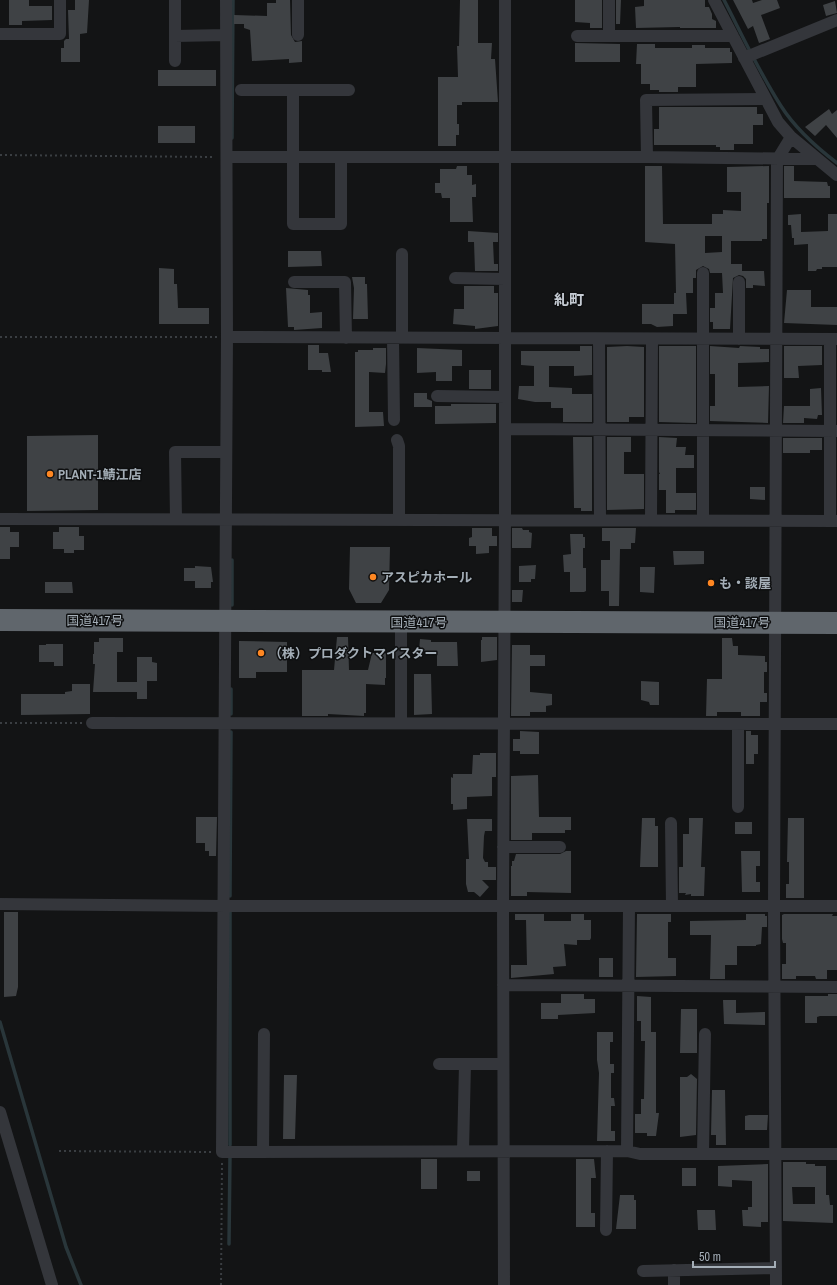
<svg xmlns="http://www.w3.org/2000/svg" width="837" height="1285" font-family="'Archivo Narrow','Noto Sans JP',sans-serif">
<rect width="100%" height="100%" fill="#131415"/>
<g fill="none" stroke-linecap="round" stroke-linejoin="round">
<path stroke="#29363a" stroke-width="3.5" d="M724,0C742,35 759,72 781,106C795,128 816,147 837,163
M232,138L233,0
M232,605V560
M231,689V714
M230,896L231,732
M0,1022L66,1247L81,1285
M230,1145V911
M229,1244L230,1155"/>
</g>
<path fill="#3f4245" fill-rule="evenodd" d="M9,0H29V6H52V20L22,21V25H9Z
M75,0H89L87,33L80,34V62H61V48H64V41L66,39H69L68,10H75Z
M276,0H290L291,35L295,42L302,41V62L289,63V59L252,61L250,30L244,28V24H234V15L267,16V3H276Z
M460,0H478V43H492L491,59H495L498,102H462V105H457V124H459V135H456V146H438V77H458L457,46H459Z
M575,0H602V28H590V23L575,22Z
M616,0H621L620,24H616Z
M644,0H705V7H709L712,14V19L716,21V28H680V27L636,28L635,7L644,6Z
M733,0H752L753,3L762,0H777L780,8L761,15L770,39L759,43L753,26L748,29Z
M835,1L837,13L826,16L823,5Z
M575,43L620,44V62H575Z
M637,44H655V48H692V45H705V48H730V52H732V63L696,64V87H678V92H659V90H650V84H641V64H636Z
M158,70H216V86H158Z
M659,107H757V114H763V125H753V144H734V150H720V147H716V145H654V129H659Z
M829,109L832,114L837,110V138L826,125L815,136L805,127Z
M158,126H195V143H158Z
M457,166H467V175H472V185L476,184V197H472L473,222H450V198H442L441,193H435V183H440V169H456Z
M645,166H662L663,224H712V214H723V210L741,211V192H727V167L769,166V203H767V239H762V241H731V264H742V271H764L765,286L753,285V288H746V279L743,276L739,275L733,278L730,329H713V322H710V308H715V293H723L722,273H710L709,269L703,266L696,270V278H693V293H686L687,314H673V326L657,327L651,324H642V304H674V293H676L675,244L645,242ZM705,236H722V252L705,253Z
M784,166H794V181L827,182L828,186H830V198H784Z
M801,214V232L828,231V214H837V267H822V269H817L816,271H808V244L794,245V238H792L791,225H788V215Z
M468,231L498,233V242H493L494,264H498V271H475L474,242H468Z
M288,251H321L322,266L288,267Z
M159,268L174,269V284H177L178,308H209V324H159Z
M352,277H365V284H367L368,319H353L354,288Z
M464,286H494V293H498V326L475,329V326L453,324L454,309H464Z
M286,288L308,290V295H310V313L322,312V328L294,330V327H288Z
M787,290H811V307H837V325L784,323Z
M308,345H319V353H328L331,372H322V370H308Z
M580,346H592V375L574,376V366H549V387L572,388V394H592V422H563V408H551V402H535L518,399L519,386H534V366L521,365V351H580Z
M627,346L644,347V417H629V422H607V347Z
M659,346H696V423L659,422Z
M710,346L739,348L740,346L760,347V349H769V362L738,363V387L769,386L768,423L710,421V406H715V374H710Z
M784,346H822V365L798,366L799,378H784Z
M373,348H386V364L385,373L369,372V412H383L384,426L355,427V352H358V350H373Z
M417,348L462,350V366H452V381H436V372L417,373Z
M469,370H491V389H469Z
M821,388L822,415H818L817,419L804,418V423H783L784,406H810V389Z
M414,393H427V399L432,401V407H414Z
M451,404H496V423L435,424V406H451Z
M98,435V510L27,511V436Z
M573,437H592V511H581V508H574Z
M607,437H631V452H624V474H644V509L607,510Z
M659,437L677,438L676,447H686L685,455H694V468H676V493H696V510H675V513H666V490H659V474H660L659,472Z
M783,438H822V450H810V453H783Z
M750,487H765V500L750,499Z
M0,527H10V532H19V547H10V559H0Z
M59,527H79V536H84V550H74V553H64V549H53V532H59Z
M472,528H492V536H497V546H489V553L476,554V546H469V538L472,537Z
M512,528H522L523,530H529V532L532,533L531,548H512Z
M602,528H636L635,543H631V549H620L619,606H609V591H601V560H610V541H602Z
M570,534H583V537H585V548H583V568H586V591L584,592H570V572H564L563,555L571,554Z
M350,547H390L389,590L381,603H356L349,589Z
M673,551H704V564L674,565Z
M536,565L535,579H531V582H519V566Z
M195,566L211,567L213,582H211V588H195V581H184V568H195Z
M640,567H655L654,593L640,592Z
M45,582H72L73,593H45Z
M512,590H523L522,602H512Z
M337,637H348L349,670H368L372,653H386V678H385V685L366,684V713H364V716L328,714V716H302V670H334Z
M482,637H497V660L481,662V640H482Z
M99,638H123V652H117V682H137V657H152V662L157,663V681H147V699H137V692H93L95,664H93V654H94V642H99Z
M722,638H732L733,646H738V655L765,656V662H767V672H764V693H767V702H760V716H741V712H717V716H706L707,679H722Z
M420,639L431,640V642H457L458,666H437V651H419Z
M239,641L287,642V672H256V678H239Z
M46,644H63V666H54V662H39V645H46Z
M512,645H530V655H545V666H530V692L552,694V705L546,706V712H530V716H511Z
M414,674H431L432,714L414,715Z
M641,681L659,682V705H650L649,702L641,700Z
M72,684H90V714L21,715V694H65V692L72,691Z
M520,731L539,732V754H520V751H513V739H520Z
M746,731H751V735H758V754H754V764H746Z
M480,753H496V777H492V796L467,797V809L453,810V804H451V777L453,778V774H472L473,755H480Z
M538,775L539,817H571V830H565V833H532V840H511V776Z
M196,817H217L216,856H209V851H205V843H196Z
M642,818H655V826H658V867H640Z
M689,818H703L701,867H705L704,896H691V894L685,895L686,893H679V867H683V834H689Z
M788,818H804V898H786V884H789V862H787Z
M467,819H492V831H485L484,836L483,858L485,862H488V867H496V880H482L489,887L480,897L474,892H468L466,884V859H469Z
M735,822H752V834H735Z
M566,851H571V893L527,892V896H511V866H512V861H514L516,854H560Z
M741,851H760V866H756V882H760V892H742Z
M4,912H18V987L16,996L4,997Z
M515,914H544V921H571V914H584V920H591V938L590,940H577V945L564,944L566,966L553,967L554,974L511,978V965H527L526,920H515Z
M637,914H671V922H668V958H676V976L636,977Z
M746,914H765V916H767V927H762L761,944L756,945V946H737V965H725V979H710L711,935H690V921L746,920Z
M784,914H833L832,916H837V970H827V979H816L815,976H796V979H782V964H786V943H783L782,939V915Z
M599,958H613V977H599Z
M561,994H584V999H595V1013L558,1015V1019H541V1003H561Z
M828,994H837V1016H820L817,1017V1023H805V996H828Z
M637,996L651,997V1032H656V1113H659L656,1136H647V1133H635V1114H641V1099H644L645,1041H641V1021H637Z
M723,1000H736V1013L765,1012V1025L724,1024Z
M681,1009H697V1053H680Z
M597,1032H613V1042H610V1064H614V1073H611V1098H614L615,1106H611V1131H615V1141H597L599,1073L597,1060Z
M691,1074L697,1079L696,1135L680,1137V1077H687Z
M284,1075H297L295,1139H283Z
M712,1090H725L726,1145H716V1135H711Z
M749,1115H768L767,1130H745V1116Z
M421,1159H437V1189H421Z
M576,1159H594L596,1178H591V1213H595V1227H576Z
M783,1162H806V1164H815V1166H826V1195H829L830,1205H833V1223L783,1221ZM792,1187H815V1204H793Z
M768,1164V1222H761V1227L743,1226L742,1210H748V1207H752V1181L732,1180V1187L718,1186V1166Z
M682,1168H696V1186H682Z
M467,1171H480V1181H467Z
M620,1195H634V1200H636V1229H616Z
M697,1210H715L716,1230H698Z"/>
<g fill="none" stroke-linecap="round" stroke-linejoin="round">
<path stroke="#3a3e42" stroke-width="2" stroke-dasharray="2 3" stroke-linecap="butt" d="M0,155L215,157
M0,337H217
M0,723H82
M59,1151L212,1152
M221,1285L222,1163"/>
<path stroke="#34363b" stroke-width="12" d="M175,0V61
M226,0L227,337L222,1152L627,1151L640,1154H837
M298,0V35
M609,0V36
M714,0L778,122L791,137L837,175
M0,34H60V0
M175,36L226,35
M577,36H733
M744,58L837,20
M241,90H349
M293,90V224H341V157
M227,157H647L815,159
M647,157L646,100L766,99
M402,254V338
M703,273V520
M455,278L505,279
M294,282H345L346,338
M739,282V339
M227,337L837,339
M393,338L394,420
M599,339L600,520
M437,396L505,397
M505,429L837,431
M397,440L399,446V520
M0,519L837,521
M176,519L175,452H225
M651,520L652,339
M830,521V339
M401,621V723
M92,723L837,724
M738,724V807
M671,823L672,906
M503,847H560
M0,904L223,906H837
M503,985L837,987
M439,1064H503
M0,1112L52,1285
M463,1151L465,1064
M627,1151L629,906
M263,1152L264,1034
M703,1153L705,1034
M606,1230L607,1151
M674,1270V1285
M643,1271L776,1268
M504,1285L503,905L505,520V0
M776,1285L774,906L777,160L791,137"/>
<path stroke="#60666c" stroke-width="22" d="M0,620L837,623"/>
</g>
<g fill="#ff8722" stroke="#0e0f10" stroke-width="1.5">
<circle cx="50" cy="474" r="4"/>
<circle cx="373" cy="577" r="4"/>
<circle cx="711" cy="583" r="4"/>
<circle cx="261" cy="653" r="4"/>
</g>
<g text-anchor="middle" dominant-baseline="central" stroke-width="3" stroke-linejoin="round" paint-order="stroke">
<g font-size="13" font-weight="bold" fill="#a4aeb7" stroke="#0e0f10" text-anchor="start">
<text x="58" y="474">PLANT-1鯖江店</text>
<text x="381" y="577">アスピカホール</text>
<text x="719" y="583">も・談屋</text>
<text x="269" y="653">（株）プロダクトマイスター</text>
</g>
<g font-size="13" fill="#a4aeb7" stroke="#0e0f10">
<text x="95" y="620">国道417号</text>
<text x="419" y="622">国道417号</text>
<text x="742" y="622">国道417号</text>
</g>
<g font-size="15" font-weight="bold" fill="#c5cbd3" stroke="#0e0f10">
<text x="569" y="299">糺町</text>
</g>
</g>
<path d="M693 1261v6h82v-6" fill="none" stroke="#a4aeb7" stroke-width="2"/>
<text x="699" y="1261" font-size="12" fill="#a4aeb7" stroke="#0e0f10" stroke-width="3" paint-order="stroke">50 m</text>
</svg>
